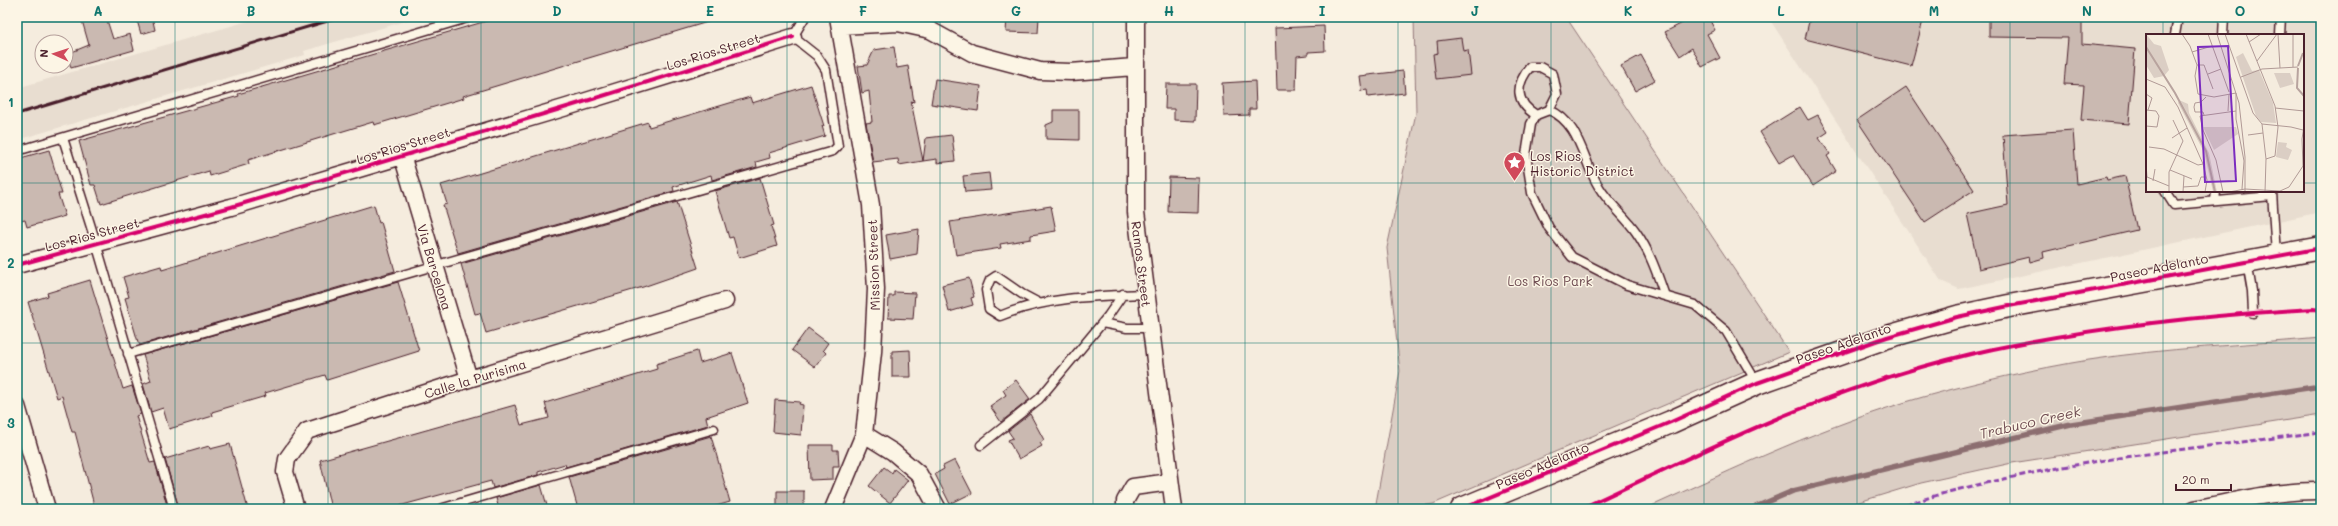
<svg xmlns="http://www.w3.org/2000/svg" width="2338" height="526" font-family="Mali,sans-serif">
<rect width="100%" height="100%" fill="#f5ecde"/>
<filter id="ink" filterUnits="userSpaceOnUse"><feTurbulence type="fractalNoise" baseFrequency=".025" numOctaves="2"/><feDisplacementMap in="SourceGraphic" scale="8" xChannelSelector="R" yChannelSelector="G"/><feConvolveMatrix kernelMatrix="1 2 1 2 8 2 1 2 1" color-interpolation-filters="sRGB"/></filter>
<g filter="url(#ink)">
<path fill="#e8ddd0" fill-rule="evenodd" d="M262,17H419L304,51L305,55L17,140V88Z
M1768,17H2321V212L1959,289L1941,281ZM2147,35H2303V191H2147Z"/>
<path fill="#dbcec4" stroke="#927678" d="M1414,17H1566L1789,352L1433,504L1403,509H1375L1400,371L1387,248L1416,113Z
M2321,338V415L2012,463L1921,483L1836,509H1645C1736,468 1827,424 1923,397C1977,382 2034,369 2089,360C2165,348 2244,345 2321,338Z"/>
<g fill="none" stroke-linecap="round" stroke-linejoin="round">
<path stroke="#8c6e70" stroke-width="5.5" d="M1751,509L1793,491L2071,424L2321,386"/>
</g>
<path fill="#cab9b1" stroke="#4a1f2b" d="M81,17H106L113,39L130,34L134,50L71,68L67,54L89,45Z
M136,17H152L155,30L141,34Z
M500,17H711V21L463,96L464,98L374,125L373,122L248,160L249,164L210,176L209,171L101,204L95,185H91L79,141L239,96L238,94Z
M1007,17H1039L1038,33L1006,32Z
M1694,17H1708L1715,30L1707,34L1720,58L1702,67L1692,48L1680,56L1665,32Z
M1810,17H1924L1911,66L1805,39Z
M1989,17H2082V44L2135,49L2129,124L2081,120L2084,85L2064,84L2068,38L1989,37Z
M1324,26L1325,51L1308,52V55L1297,56L1296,90H1277L1275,28Z
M1461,38L1463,51L1468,50L1471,75L1436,79L1433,54L1438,53L1437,41Z
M894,47L897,68L908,66L914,102L911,101L923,161L899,165L898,159L873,162L866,123L872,122L869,91L862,93L858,66L867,65L874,50Z
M1641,55L1655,80L1635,91L1621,66Z
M1403,71L1405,93L1368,97L1367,90L1361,91L1359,76Z
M935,79L981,86L978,111L931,104Z
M1255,81L1256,109H1249V115L1224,116L1222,83Z
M1166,84H1196L1195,121L1174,120V109H1165Z
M811,85L824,126H822L825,136L769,153L770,158L756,162L757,167L712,180L711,175L673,187L674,191L458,253L443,205L447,204L441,185L648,122L649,127L750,97L752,103Z
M1906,87L1974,190L1925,222L1857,120Z
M1800,107L1808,120L1818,115L1828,132L1819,138L1830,154L1827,156L1836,171L1813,186L1793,155L1779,163L1760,132Z
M1053,110H1079V140L1046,139V125L1053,122Z
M2073,130L2077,184L2106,177L2107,180L2125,176L2137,230L2043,252L2044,258L2030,262L2029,257L1979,269L1967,214L2008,205L2003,135Z
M952,135L955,161L937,163V159L923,161L926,138Z
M49,150L62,194H58L65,216L27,227L25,220L20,221L17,211V159Z
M989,173L991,190L965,192L963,176Z
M1169,177L1199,178L1198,213L1168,212Z
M760,178L774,225L771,226L777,246L739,258L733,237L729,238L715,191Z
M677,202L698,268L643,287L486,333L480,313L475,314L461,264Z
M374,205L379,223L381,222L395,271L140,345L138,342L125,298L129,297L123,277L161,266L162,270Z
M1051,206L1056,231L1031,235V239L1000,244L1001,248L956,255L950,222Z
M919,229L917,254L890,259L886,235Z
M969,278L974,297L971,298L973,305L949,312L942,285Z
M90,280L123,389L132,386L141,414L136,416L150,463L155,462L168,509H95L75,432H72L62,396L57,398L28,302L48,296L47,293Z
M398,282L419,351L327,380L325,375L265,393L266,396L212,412L213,416L169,429L163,408L151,412L143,384L151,381L143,355Z
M894,292L915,293L913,319L888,318L889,296H894Z
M808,328L828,343L823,350L826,353L815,367L792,350Z
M910,350L911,377H892V351Z
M697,351L700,363L732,353L748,403L706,417L708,425L566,467L565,464L538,472V475L493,488L491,481L388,509H331L320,460L515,405L521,425L549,418L545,403L657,369L656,364Z
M1016,380L1030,399L1001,422L990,406L1006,395L1003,390Z
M775,400L800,402L799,404L803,405L801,435L773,432Z
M1030,414L1044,440L1040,443L1042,446L1019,459L1008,440L1013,438L1008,431Z
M711,436L730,502L706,509H578L569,477Z
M230,444L248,509H179L165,459L209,446L210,449Z
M809,445H833V450H838L839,466H833V479L810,480Z
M955,460L972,493L950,504L935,474L944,469L943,466Z
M884,467L892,473L894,469L908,480L890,503L869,486Z
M541,485L548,509H499L496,498Z
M777,491H804V509H777Z"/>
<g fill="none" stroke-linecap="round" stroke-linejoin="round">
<defs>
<path id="lane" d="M2175,35L2178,17
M2223,35L2224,17
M2280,35L2281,17
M1536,115C1515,102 1515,85 1530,67H1540L1553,74L1557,94L1549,110
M63,138L96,243L174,509
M17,151L471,17
M2165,191L2174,205L2272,196
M2272,192L2276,255
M2215,201L2216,191
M2247,262L2252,291L2253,313
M1665,296C1657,273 1650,252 1636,232C1625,216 1609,204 1599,187C1583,162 1580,122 1549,110L1536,115L1531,124L1526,155L1532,193L1549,228L1572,257L1627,285L1695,305L1726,331L1757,383
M1039,303L1022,294L996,276L990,280L986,290L989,309L1000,316C1046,297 1095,296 1145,294
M1102,323L1127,328H1150
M128,354L833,151L838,146L826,70L817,56L793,37L805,17
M981,445L1039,399L1108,316L1123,294
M440,509L714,429"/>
<path id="street" d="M1136,17V212L1174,509
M840,26L898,23L930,30L972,53L1040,71L1071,72L1134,67
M402,155L469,379
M17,265L231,207L567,107L793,37
M17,406L47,509
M864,434L893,452L919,474L938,509
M296,509L285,472L287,459L307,431L469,379L725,301
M833,509L864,434L873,352L876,289L871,205L838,17
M1125,509V501L1133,487L1170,482
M2194,509C2235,501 2279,490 2321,491"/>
<path id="secondary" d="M1462,509L1671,422L1757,383L1887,337L1957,317L2009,306L2321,248"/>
</defs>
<use href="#lane" stroke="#4a1f2b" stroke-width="11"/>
<use href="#street" stroke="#4a1f2b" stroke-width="19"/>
<use href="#secondary" stroke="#4a1f2b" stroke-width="25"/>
<use href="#lane" stroke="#fcf5e5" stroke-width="8"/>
<use href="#street" stroke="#fcf5e5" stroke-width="16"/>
<use href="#secondary" stroke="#fcf5e5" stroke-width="22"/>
<path stroke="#4a1f2b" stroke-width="3" d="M17,114L341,17"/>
<path stroke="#8e44ad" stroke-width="3" stroke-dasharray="6 3" stroke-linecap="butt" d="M1898,509C1933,494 1972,486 2009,478C2112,455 2217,446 2321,432"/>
<defs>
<path id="cycleway" d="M17,265L231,207L567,107L793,37
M1462,509L1671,422L1757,383L1887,337L1957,317L2009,306L2321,248
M1580,509C1652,476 1724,439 1798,410C1860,385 1927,363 1993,349C2096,327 2207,315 2313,309L2321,310"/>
</defs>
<use href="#cycleway" stroke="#fcf5e5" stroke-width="6"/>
<use href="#cycleway" stroke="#d6006c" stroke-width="4"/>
</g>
</g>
<path fill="none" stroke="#0f766e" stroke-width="1" stroke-opacity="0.55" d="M175,17V509M328,17V509M481,17V509M634,17V509M787,17V509M940,17V509M1093,17V509M1245,17V509M1398,17V509M1551,17V509M1704,17V509M1857,17V509M2010,17V509M2163,17V35M17,183H2147M2303,183H2321M2163,191V509M17,343H2321"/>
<defs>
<symbol id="sight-pin" viewBox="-11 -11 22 30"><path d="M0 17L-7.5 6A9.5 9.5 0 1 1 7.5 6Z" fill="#d1495b" stroke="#fcf5e5"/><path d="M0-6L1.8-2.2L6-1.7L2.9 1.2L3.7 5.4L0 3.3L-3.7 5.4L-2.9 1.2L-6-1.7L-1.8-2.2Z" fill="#fff"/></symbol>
</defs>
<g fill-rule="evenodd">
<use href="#sight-pin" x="1502" y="150" width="25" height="34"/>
</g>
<g text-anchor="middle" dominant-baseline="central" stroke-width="3" stroke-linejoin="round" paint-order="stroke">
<g font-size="13" fill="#4a1f2b" stroke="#fcf5e5">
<text transform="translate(713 51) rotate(-17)">Los Rios Street</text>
<text transform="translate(403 145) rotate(-17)">Los Rios Street</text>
<text transform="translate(92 234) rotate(-15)">Los Rios Street</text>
<text transform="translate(1142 264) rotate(83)">Ramos Street</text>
<text transform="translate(873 265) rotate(-92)">Mission Street</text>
<text transform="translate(435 267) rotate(73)">Via Barcelona</text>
<text transform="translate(2159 267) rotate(-11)">Paseo Adelanto</text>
<text transform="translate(1843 343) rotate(-19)">Paseo Adelanto</text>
<text transform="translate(475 378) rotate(-17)">Calle la Purisima</text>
<text transform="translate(1542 465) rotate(-23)">Paseo Adelanto</text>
</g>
<g font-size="13" fill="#4a1f2b" stroke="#fcf5e5" text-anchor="start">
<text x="1530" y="155">Los Rios<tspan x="1530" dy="15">Historic District</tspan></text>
</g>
<g font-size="13" fill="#6e4b51" stroke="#fcf5e5">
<text x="1550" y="280">Los Rios Park</text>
</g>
<g font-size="14" font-style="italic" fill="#704d53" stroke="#fcf5e5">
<text transform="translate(2030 422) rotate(-13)">Trabuco Creek</text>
</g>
</g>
<g transform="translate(2146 34)">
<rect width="158" height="158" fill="#f5ecde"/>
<path d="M0,0L8,10L15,12L23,36L18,42L8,44L0,31ZM97,19L106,37L113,36L127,69L130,89L115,88L110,82L90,23ZM128,39H144L148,50L134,54ZM33,66L42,70L43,79L63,119L71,158H67L58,118L32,69ZM57,93H90L92,100L68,116ZM132,108L141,109L140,113L146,116L142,126L130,123Z" fill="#dbcec4"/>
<path fill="none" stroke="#b8a39e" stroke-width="2" d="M0,13L29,59L60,117L69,158M152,32L157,19M152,34L151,54L158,62"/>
<path fill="none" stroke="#b19a96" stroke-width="1" d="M36,0L44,12L51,31L49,42L52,60L68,63L90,59V85L98,127L96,155M62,0L83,58M71,0L93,69L99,123V158M79,0L107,79L116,90L120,125L119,158M100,0L129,72L132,93L129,122L120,125M132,0L134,34M147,0V33M103,8L115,0M46,18L66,12M111,27L131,0M51,31H58L67,55M62,40L75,35M95,43L116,35L152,33M0,45L19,53L32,73L57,130L61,146L59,158M0,60L6,64L2,76M129,74L158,77M0,76L10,77L13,82L11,93L0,92M82,77L83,60M58,81L57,78H49L48,73L49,69L55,68L60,63M116,90L145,93L157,96M102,101L117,99M26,104L41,94M3,113L18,115L52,131L57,130M0,130L1,143L23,152M24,136L46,145M7,147L9,135M37,153L52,152L55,143H60M23,158V138L37,107L27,86M37,158L38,142M77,158L70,126L57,96L54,82L90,77M83,158L99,155L134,157L143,153L157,132L156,105L158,92"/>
<path fill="#7b2cbf" fill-opacity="0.15" stroke="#7b2cbf" stroke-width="2" d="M82,12L90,147L59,148L52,13Z"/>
<rect width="158" height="158" fill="none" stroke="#4a1f2b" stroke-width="2"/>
</g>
<rect width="2338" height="526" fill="none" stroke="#fcf5e5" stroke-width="44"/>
<g transform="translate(54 54) rotate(273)"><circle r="19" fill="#fcf5e5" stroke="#b59f9b"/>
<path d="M0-3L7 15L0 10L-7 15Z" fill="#d1495b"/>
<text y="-6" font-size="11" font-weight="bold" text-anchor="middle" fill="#4a1f2b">N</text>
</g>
<path d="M2176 484v6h55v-6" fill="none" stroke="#4a1f2b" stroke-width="2"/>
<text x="2182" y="484" font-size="12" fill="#4a1f2b" stroke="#fcf5e5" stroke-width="3" paint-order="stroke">20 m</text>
<rect x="22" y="22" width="2294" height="482" fill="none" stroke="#0f766e" stroke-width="1.5"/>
<g font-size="13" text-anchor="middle" font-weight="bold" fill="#0f766e">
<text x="98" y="16">A</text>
<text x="251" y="16">B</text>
<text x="404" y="16">C</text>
<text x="557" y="16">D</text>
<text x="710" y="16">E</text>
<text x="863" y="16">F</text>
<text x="1016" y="16">G</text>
<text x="1169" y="16">H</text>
<text x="1322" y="16">I</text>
<text x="1475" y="16">J</text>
<text x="1628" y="16">K</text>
<text x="1781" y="16">L</text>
<text x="1934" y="16">M</text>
<text x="2087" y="16">N</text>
<text x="2240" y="16">O</text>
<text x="11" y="107">1</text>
<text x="11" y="268">2</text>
<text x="11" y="428">3</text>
</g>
</svg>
